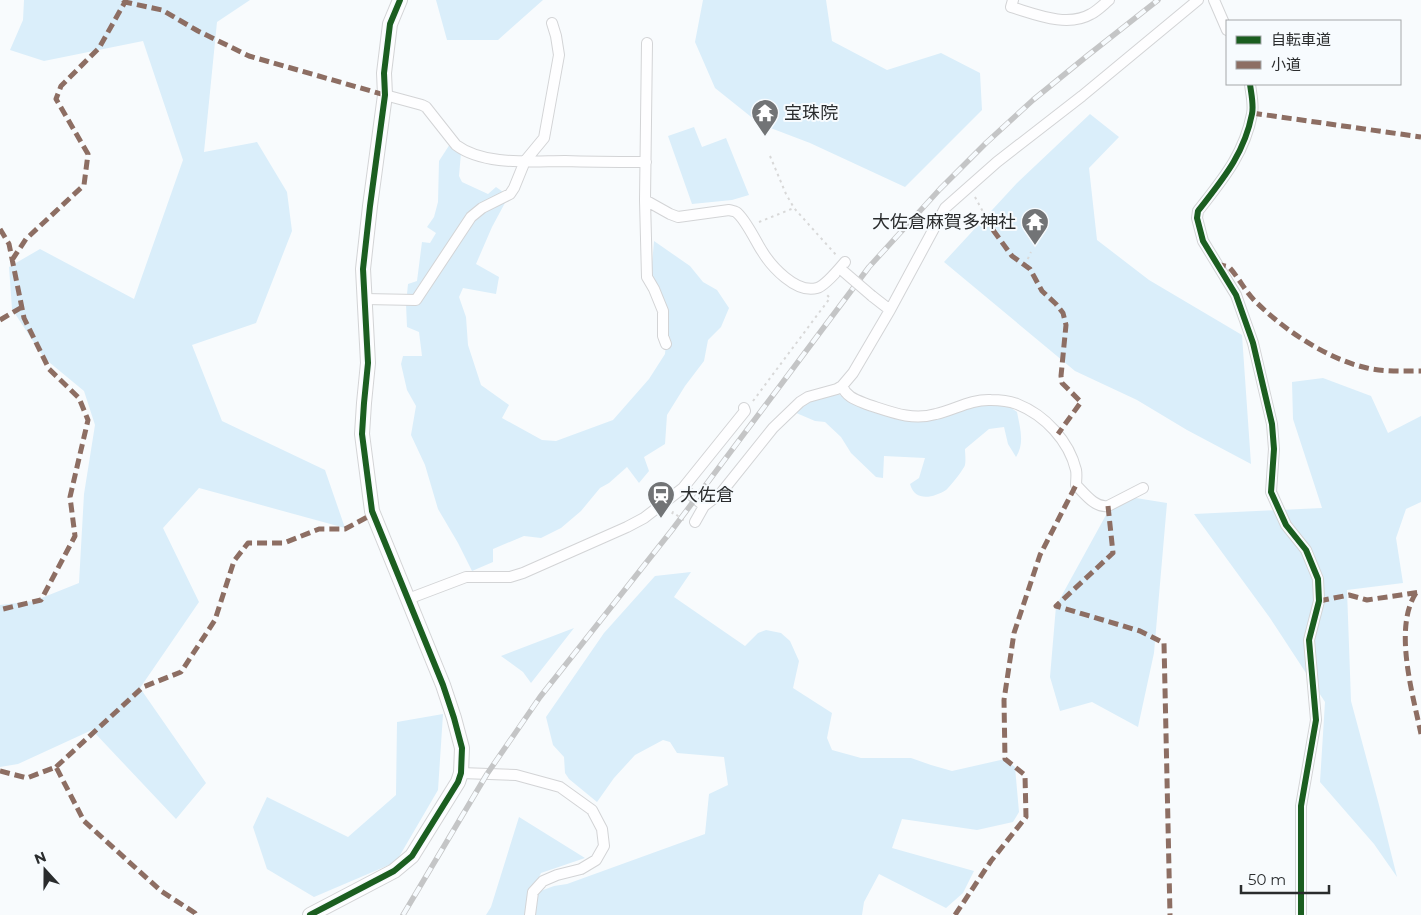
<svg xmlns="http://www.w3.org/2000/svg" width="1421" height="915" font-family="Montserrat,'Noto Sans JP',sans-serif">
<rect width="100%" height="100%" fill="#f8fbfd"/>
<path fill="#daeefa" d="M24,0H250L217,22L204,152L257,142L287,192L292,231L256,323L192,345L222,421L325,470L345,528L199,488L163,528L199,602L140,688L206,783L176,819L92,730L18,764L0,767V605L34,601L79,583L84,494L95,425L84,391L44,358L12,309L9,267L40,249L134,299L183,160L143,41L44,61L10,50L23,20Z
M436,0H543L498,40H447Z
M703,0H826L832,41L887,70L941,53L980,73L982,110L905,187L810,143L760,124L715,88L695,42Z
M1090,114L1119,137L1089,168L1097,240L1149,280L1242,335L1251,464L1187,430L1137,400L1075,371L944,262L1017,183Z
M694,127L702,147L726,138L749,195L732,200L692,204L668,136Z
M450,144L461,153L459,176L462,182L488,194L496,187L506,194V201L492,227L476,264L499,277L496,294L463,288L459,297L466,317L468,345L481,385L509,405L502,418L542,440L556,441L613,420L649,379L665,354L667,334L651,277L654,241L690,266L703,282L717,290L729,308L721,327L708,340L704,361L685,386L667,415L665,444L644,457L649,471L639,483L627,467L609,483L600,488L581,511L561,528L541,538L524,536L493,549V562L472,571L458,543L438,509L425,465L411,435L416,406L407,390L401,364L403,356H422L419,332L407,327L406,304L408,284L417,281L422,242L430,243L436,233L427,227L434,217L438,202L439,161Z
M1323,378L1371,396L1388,433L1421,416V502L1406,509L1396,538L1403,583L1347,590L1351,701L1379,805L1397,877L1374,844L1320,782L1325,702L1270,618L1194,514L1322,508L1293,419L1292,382Z
M835,392L847,399L902,419L974,404H1006L1017,412C1020,428 1025,443 1016,457L1008,444L1004,427L989,429L965,449C965,453 966,460 965,465C964,469 949,488 946,490C933,498 915,502 910,484L919,478L925,458L884,456L883,478L876,477L851,453L841,437L825,422L815,421L794,412L801,405Z
M1117,495L1167,503L1154,653L1138,727L1092,702L1060,711L1050,677L1056,606Z
M691,572L674,597L745,646L758,633L766,630L781,633L790,641L799,661L793,688L832,713L827,738L832,750L861,758H911L931,765L952,771L1005,759L1015,767L1019,812L1013,822L977,830L902,819L892,848L974,871L963,893L946,908L879,874L864,902L862,915H532L535,893L554,886L567,884L705,834L709,794L728,785L724,757L677,753L670,742L663,740L635,755L614,778L597,802L569,779L565,773L564,757L553,745L546,717L604,633L655,576Z
M574,628L531,683L523,672L501,656Z
M443,714L438,790L396,862L314,897L267,869L253,827L267,797L348,837L396,795L397,722Z
M519,817L585,858L541,873L531,894L528,915H486L491,907Z"/>
<g fill="none" stroke-linecap="round" stroke-linejoin="round">
<defs>
<path id="street" d="M1013,0L1011,7C1035,14 1067,28 1091,14C1097,11 1103,5 1109,0
M1214,0L1227,30
M647,43L645,200L647,277L654,289L663,311V336L666,344
M1250,84C1251,93 1254,105 1252,114C1244,155 1222,180 1198,211L1197,218L1203,241L1236,295L1253,343L1272,424L1274,449L1271,492L1286,525L1306,550L1318,579L1319,601L1309,640L1316,720L1301,806V915
M385,95L422,105L426,107L456,145C484,166 531,161 565,161C592,162 619,162 646,162
M645,200L670,214L678,217L729,210C732,211 734,211 736,212C745,218 756,242 762,251C771,266 796,294 817,288C825,286 839,269 845,262
M872,296L890,310
M365,299L416,300L471,217L482,208L510,194L514,188L525,161L544,138L559,55L556,36L552,23
M842,386C847,398 857,400 869,405C891,412 912,421 936,414C954,410 971,399 991,400C999,400 1009,401 1017,404C1045,415 1069,441 1076,470C1077,475 1076,481 1076,485C1085,494 1095,508 1108,506L1143,488
M683,488L745,411L744,408
M695,522L704,506L721,493L773,428L800,402L808,397L837,389L842,386L853,373L890,310L945,208L997,162L1082,96L1198,0
M408,599L466,577H510L523,573L627,527L644,518L683,488L704,506
M461,773L516,775L560,787L592,810L602,829L604,846L596,860L581,869L557,875L543,881L533,892L530,915"/>
<path id="secondary" d="M310,915L394,871L412,856L458,782L461,773L462,748L454,718L443,685L372,511L362,434L364,403L368,363L363,269L370,206L385,95L384,73L390,24L400,0"/>
</defs>
<use href="#street" stroke="#d3d4d6" stroke-width="12"/>
<use href="#secondary" stroke="#d3d4d6" stroke-width="16"/>
<path stroke="#d8d8d8" stroke-width="2" stroke-dasharray="2.5 4" stroke-linecap="butt" d="M770,156L786,194L794,208L837,256
M975,197L993,230
M759,222L794,208
M1025,265L1031,252
M753,401L830,298L827,295
M672,514L673,512L683,520L682,522"/>
<use href="#street" stroke="#fefeff" stroke-width="10"/>
<use href="#secondary" stroke="#fefeff" stroke-width="14"/>
<defs>
<path id="rail" d="M403,915L487,774L540,697L672,530L869,267L940,189L986,143L1033,100L1087,56L1158,0"/>
</defs>
<use href="#rail" stroke="#c4c5c6" stroke-width="5.5"/>
<use href="#rail" stroke="#f7fbfe" stroke-width="4" stroke-dasharray="11" stroke-linecap="butt"/>
<defs>
<path id="street-bridge" d="M843,271L872,296"/>
</defs>
<use href="#street-bridge" stroke="#d3d4d6" stroke-width="12" stroke-linecap="butt"/>
<use href="#street-bridge" stroke="#fefeff" stroke-width="10"/>
<path stroke="#8d6e63" stroke-width="5" stroke-dasharray="10 5" stroke-linecap="butt" d="M123,0L125,2L162,10L198,31L249,56L385,95
M1252,113L1421,137
M0,229L9,244L24,318L49,369L79,398L88,420L70,497L75,536L41,600L3,609H0
M993,230L1012,256L1030,269L1042,291L1056,304L1063,313L1066,325L1061,376L1062,383L1081,402L1058,434
M12,260L26,239L84,185L88,154L56,99L61,86L99,48L125,2
M1216,264L1229,267C1239,278 1245,291 1255,301C1284,330 1327,359 1367,368C1385,372 1403,371 1421,371
M0,320L22,307
M1108,506L1113,553L1056,606L1140,631L1164,643L1170,915
M1416,593C1393,628 1413,695 1421,734
M1319,601L1349,595L1367,600L1420,592
M56,767L143,687L181,672L215,620L234,561L248,543H284L319,529H345L373,514
M0,771L27,778L56,767L84,821L161,891L195,913L196,915
M955,915L991,861L1026,817L1025,775L1005,759L1004,700L1014,633L1040,555L1076,485"/>
<defs>
<path id="cycleway" d="M1250,84C1251,93 1254,105 1252,114C1244,155 1222,180 1198,211L1197,218L1203,241L1236,295L1253,343L1272,424L1274,449L1271,492L1286,525L1306,550L1318,579L1319,601L1309,640L1316,720L1301,806V915
M310,915L394,871L412,856L458,782L461,773L462,748L454,718L443,685L372,511L362,434L364,403L368,363L363,269L370,206L385,95L384,73L390,24L400,0"/>
</defs>
<use href="#cycleway" stroke="#f7fbfe" stroke-width="9"/>
<use href="#cycleway" stroke="#1b5e20" stroke-width="6"/>
</g>
<defs>
<symbol id="temple-pin" viewBox="-11 -11 22 30"><path d="M0 17L-7.5 6A9.5 9.5 0 1 1 7.5 6Z" fill="#727476" stroke="#f7fbfe"/><path d="M0-6L5-2H3V0L6.5 2.5H4V6H1.5V3h-3V6H-4V2.5H-6.5L-3 0V-2H-5Z" fill="#fff"/></symbol>
<symbol id="station-pin" viewBox="-11 -11 22 30"><path d="M0 17L-7.5 6A9.5 9.5 0 1 1 7.5 6Z" fill="#727476" stroke="#f7fbfe"/><path d="M-3-6H3Q5-6 5-4V2Q5 4 3 4L4.5 6H3L1.5 4h-3L-3 6H-4.5L-3 4Q-5 4-5 2V-4Q-5-6-3-6ZM-3.5-4v3h7v-3ZM-3.5 1v1.5H-2V1ZM2 1v1.5H3.5V1Z" fill="#fff"/></symbol>
</defs>
<g fill-rule="evenodd">
<use href="#temple-pin" x="749" y="97" width="32" height="43"/>
<use href="#temple-pin" x="1019" y="206" width="32" height="43"/>
<use href="#station-pin" x="645" y="479" width="32" height="43"/>
</g>
<g text-anchor="middle" dominant-baseline="central" stroke-width="4" stroke-linejoin="round" paint-order="stroke">
<g font-size="18" fill="#2a2c2d" stroke="#f7fbfe" text-anchor="start">
<text x="784" y="113">宝珠院</text>
<text x="1016" y="222" text-anchor="end">大佐倉麻賀多神社</text>
<text x="680" y="495">大佐倉</text>
</g>
</g>
<rect x="1226" y="20" width="175" height="65" fill="#f7fbfe" stroke="#a5a8aa"/>
<rect x="1236" y="36" width="25" height="8" fill="#1b5e20" stroke="#a5a8aa"/>
<text x="1271" y="45" font-size="15" fill="#2a2c2d">自転車道</text>
<rect x="1236" y="61" width="25" height="8" fill="#8d6e63" stroke="#a5a8aa"/>
<text x="1271" y="70" font-size="15" fill="#2a2c2d">小道</text>
<g transform="translate(45 870) rotate(339)" stroke="#f7fbfe" stroke-width="4" paint-order="stroke">
<path d="M0-4L9 19L0 12L-9 19Z" fill="#2a2c2d"/>
<text y="-8" font-size="14" font-weight="bold" text-anchor="middle" fill="#2a2c2d">N</text>
</g>
<path d="M1241 885v8h88v-8" fill="none" stroke="#2a2c2d" stroke-width="2.5"/>
<text x="1248" y="885" font-size="15" fill="#2a2c2d" stroke="#f7fbfe" stroke-width="4" paint-order="stroke">50 m</text>
</svg>
